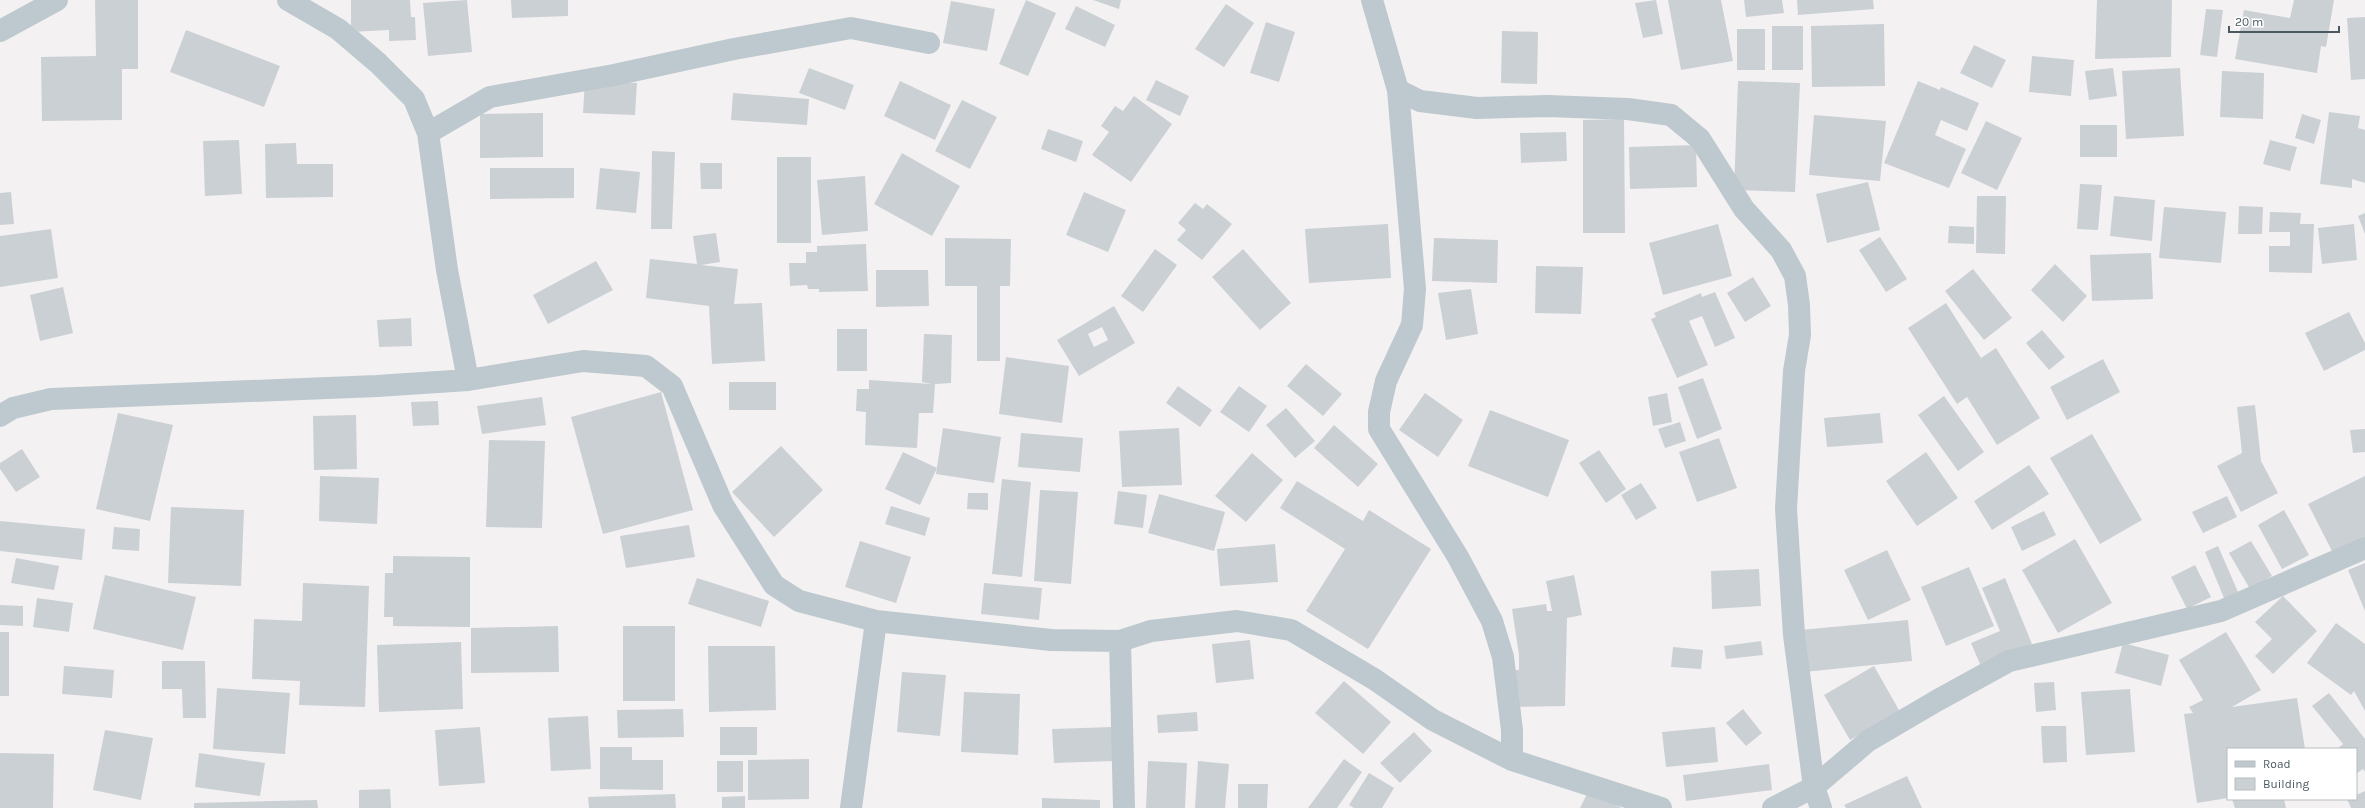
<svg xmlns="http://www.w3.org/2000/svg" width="2365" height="808" font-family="Karla,sans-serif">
<rect width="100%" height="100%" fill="#f4f1f2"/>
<path fill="#cbd0d4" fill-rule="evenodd" d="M95,0H138V69H122V120L42,121L41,57L96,56Z
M351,0H410L411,17H415L416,40L389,41V30L351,32Z
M467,0L472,52L428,56L423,3Z
M511,0H568V16L512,18Z
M1026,0L1056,13L1028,76L999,64Z
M1093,0H1121L1119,9Z
M1656,0L1663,34L1643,38L1635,3Z
M1668,0H1721L1733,61L1681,70Z
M1744,0H1782L1784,13L1746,17Z
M1797,0H1873L1874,9L1798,15Z
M2097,0H2172L2171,57L2095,59Z
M2294,0H2334L2326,47L2321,46L2317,73L2235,59L2244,10L2290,18Z
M951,1L995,9L987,51L943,43Z
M1226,4L1254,23L1224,67L1195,49Z
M1076,6L1115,25L1105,47L1065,29Z
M2206,9L2223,10L2217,57L2200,55Z
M2365,17V79L2351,80L2347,18Z
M1266,22L1295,32L1279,82L1250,73Z
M1884,24L1885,86L1812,87L1811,26Z
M1772,26H1803V70H1772Z
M1737,29H1765V70H1737Z
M186,30L280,66L264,107L170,72Z
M1502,31L1538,32L1537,84L1501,83Z
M1974,45L2006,60L1992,88L1960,73Z
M2032,56L2074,60L2071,96L2029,92Z
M809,68L854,85L845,110L799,93Z
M2113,68L2117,96L2089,100L2085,71Z
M2180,68L2184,136L2126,139L2122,71Z
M2222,71L2264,73L2263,119L2220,117Z
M1156,80L1189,96L1180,116L1146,100Z
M585,81L637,83L635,115L583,113Z
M900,81L951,105L935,140L884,116Z
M1738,81L1800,83L1795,192L1734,190Z
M1918,81L1940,90L1941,87L1979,103L1967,131L1941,120L1935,135L1966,149L1949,188L1884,163Z
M733,93L809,99L807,125L731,120Z
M1134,96L1172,124L1131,182L1092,155L1109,132L1101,126L1115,106L1123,111Z
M962,100L997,117L970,169L935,151Z
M2329,112L2360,116L2358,128L2365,130V183L2352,179V188L2320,184Z
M543,113V157L480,158V114Z
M2302,114L2321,120L2314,144L2295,138Z
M1814,115L1886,121L1880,181L1809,175Z
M1624,119L1625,233H1583V120Z
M1986,121L2022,138L1997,190L1961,173Z
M2080,125H2117V157H2080Z
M1048,129L1083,141L1076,162L1041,149Z
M1566,132L1567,161L1521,163L1520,133Z
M239,140L242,194L205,196L203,141Z
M2270,140L2297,147L2290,171L2263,164Z
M296,143L297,164H333V197L266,198L265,144Z
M1696,145L1697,187L1630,189L1629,147Z
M652,151L675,152L672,229H651Z
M902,153L960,186L932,236L874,204Z
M777,157H811V243H777Z
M700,163H722V189H701Z
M490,168H574V198L490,199Z
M600,168L640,172L636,213L596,209Z
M865,176L868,231L822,235L817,180Z
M1868,182L1880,230L1827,243L1816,194Z
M2080,184L2102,185L2098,230L2077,229Z
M11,192L14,224L0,225V193Z
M1084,192L1126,210L1108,252L1066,235Z
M1977,196H2006L2005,254L1976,253Z
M2114,196L2155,200L2152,241L2110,236Z
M1195,203L1203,209L1207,204L1232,224L1202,260L1177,240L1186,230L1178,223Z
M2239,206L2263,207L2262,234H2238Z
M2164,207L2226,212L2221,263L2159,258Z
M2270,212L2301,213L2300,224H2314L2312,273L2269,272V246H2290V232H2269Z
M2365,213V234L2358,216Z
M1388,224L1391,278L1309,283L1305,229Z
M1718,224L1732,276L1663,295L1649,243Z
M2354,224L2357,260L2322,264L2318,228Z
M1949,226L1974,227V244L1948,243Z
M51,229L58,278L0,287V236Z
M716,233L720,262L701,265L738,269L734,304L762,303L765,361L712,364L709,306L646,298L650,259L697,264L693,236Z
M1880,237L1907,279L1886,292L1859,250Z
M945,238L1011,239L1010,286H1000V361H977V286H945Z
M1434,238L1498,240L1497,283L1432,281Z
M866,244L868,291L819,292V289H808L807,285L790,286L789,263H806V252H817V246Z
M1155,249L1177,265L1143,312L1121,296Z
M1243,249L1291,303L1260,330L1212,277Z
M2151,253L2153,299L2092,301L2090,255Z
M596,261L613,290L548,324L533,295Z
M2055,264L2087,296L2063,322L2031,290Z
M1536,266L1583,267L1581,314L1535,313Z
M1973,269L2012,318L1984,340L1945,291Z
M876,270H928L929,306L876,307Z
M1753,277L1771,306L1745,322L1727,293Z
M63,287L73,333L40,341L30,295Z
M1471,289L1478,334L1446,340L1438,293Z
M1715,292L1735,338L1715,347L1702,316L1689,321L1708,365L1677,378L1651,319L1656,317L1654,313L1678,303L1701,293L1702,297Z
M1946,303L1981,358L1996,348L2040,418L1997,445L1967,397L1957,404L1908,328Z
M1114,306L1135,343L1079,376L1057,340ZM1102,327L1108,340L1094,347L1088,334Z
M2349,312L2365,343V350L2324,371L2305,333Z
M411,318L412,346L379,347L377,320Z
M837,329H867V371H837Z
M2042,330L2065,357L2049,370L2026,343Z
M924,334L952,335L951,383L935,384L933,413H919L917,448L865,445L866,412L856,411L857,389H869V380L932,384L922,382Z
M1006,357L1069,366L1062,423L999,414Z
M2103,359L2120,392L2067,420L2050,387Z
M1306,364L1342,394L1323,416L1287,386Z
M1703,378L1722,429L1697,439L1678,387Z
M729,382H776V410H729Z
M1178,386L1212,410L1200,427L1166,403Z
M1239,386L1267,406L1249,432L1220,412Z
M661,392L693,510L603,534L571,417Z
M1425,393L1463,420L1438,457L1399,430Z
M1667,393L1672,422L1653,426L1648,397Z
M1944,396L1984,452L1958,471L1918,415Z
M542,397L546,425L482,434L477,406Z
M438,401L439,425L413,426L411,402Z
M2255,405L2261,461L2278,493L2241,512L2217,466L2242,453L2237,407Z
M1286,408L1315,441L1295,458L1266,425Z
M1490,410L1569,440L1548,497L1468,466Z
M118,413L173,425L150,521L96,509Z
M1880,413L1883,443L1827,447L1824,418Z
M356,415L357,469L314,470L313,416Z
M1680,422L1686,441L1665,448L1658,429Z
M1334,425L1378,464L1358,487L1314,448Z
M943,428L1001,437L994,483L936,474Z
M1179,428L1182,485L1122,487L1119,431Z
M2365,429V452L2353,453L2350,430Z
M1021,433L1083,438L1080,472L1018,467Z
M2092,434L2142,520L2100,544L2050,458Z
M1719,438L1737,488L1697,502L1679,452Z
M489,440L545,441L542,528L486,527Z
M781,446L823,490L774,537L732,492Z
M22,449L40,477L16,492L0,469V463Z
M1599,450L1626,489L1606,503L1579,463Z
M903,452L937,468L920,505L885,489Z
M1926,452L1958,498L1917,526L1886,481Z
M1252,453L1283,480L1246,522L1215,496Z
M2029,465L2049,494L1992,530L1974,501Z
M320,476L379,478L377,524L319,521Z
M2365,476V539L2334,555L2308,504Z
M1002,479L1031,482L1022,577L992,574Z
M1297,481L1363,521L1369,510L1431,549L1368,649L1306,611L1345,549L1280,508Z
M1641,483L1657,508L1636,520L1621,495Z
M1040,490L1078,492L1071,584L1034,581Z
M1118,491L1147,495L1143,528L1114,524Z
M968,493H988V510L967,509Z
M1159,494L1225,512L1214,551L1148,533Z
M2227,496L2237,517L2203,533L2192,512Z
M891,506L930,518L925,536L885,524Z
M171,507L244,510L241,586L168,583Z
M2284,510L2309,555L2282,569L2258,525Z
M2044,511L2056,535L2022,551L2011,527Z
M0,521L85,529L82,560L0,551Z
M689,525L695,557L626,568L620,536Z
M114,527L140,529L139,551L112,549Z
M2075,539L2112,603L2058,633L2022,570Z
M860,541L911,557L896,603L845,587Z
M2251,541L2272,576L2250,589L2229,553Z
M1275,544L1278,582L1220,586L1217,549Z
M2218,546L2238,592L2224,598L2205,552Z
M1887,550L1911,600L1868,620L1844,570Z
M393,556L470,557V627L393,626V617H384L385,573H393Z
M16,558L59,566L54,590L11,583Z
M2365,563V611L2348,570Z
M2195,565L2211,597L2187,609L2171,577Z
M1969,567L1994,626L1946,646L1921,587Z
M1759,569L1761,606L1712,609L1711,571Z
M105,575L196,597L183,650L93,629Z
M1574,575L1582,615L1567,618L1565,706L1509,707L1508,670H1519V655L1512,609L1546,604L1547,611H1552L1546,581Z
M697,578L769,601L761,627L688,604Z
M2005,578L2032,644L1980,664L1971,643L2000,631L1982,588Z
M303,583L369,586L365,707L299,705L300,681L252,679L254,619L302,621Z
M984,583L1042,588L1039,620L981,614Z
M2283,596L2317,631L2273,674L2255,656L2272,639L2255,622Z
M37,598L73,603L69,632L33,627Z
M0,605L23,606V626L0,625Z
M1908,620L1912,661L1804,672L1800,630Z
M2336,623L2365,644V711L2354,691L2351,695L2307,663Z
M558,626L559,672L471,673V628Z
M623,626H675V701H623Z
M0,632H9V696H0Z
M2226,632L2261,690L2232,707L2297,698L2305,749H2228V798L2197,803L2184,714L2193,713L2189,707L2203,700L2179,660Z
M1250,640L1254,679L1216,683L1212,644Z
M1761,641L1763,655L1726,659L1724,646Z
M461,642L463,709L379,712L377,645Z
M2123,643L2169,655L2161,686L2115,673Z
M708,646H775L776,710L709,712Z
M1673,647L1703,650L1701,669L1671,667Z
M162,661H205L206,718H183L182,689H162Z
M64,666L114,670L112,698L62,694Z
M1874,666L1900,712L1850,740L1824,695Z
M902,672L946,675L940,736L897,732Z
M1344,681L1391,722L1363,754L1315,713Z
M2054,682L2056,710L2036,712L2034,683Z
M217,688L290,693L285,754L213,749Z
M2130,689L2135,752L2086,755L2081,692Z
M964,692L1020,694L1018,755L961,752Z
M2329,693L2365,739V772L2363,769L2356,774V749H2337L2343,744L2312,706Z
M683,709L684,737L618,738L617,710Z
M1743,709L1762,733L1746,746L1726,723Z
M1197,712L1198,731L1158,733L1157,715Z
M588,716L591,769L551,771L548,718Z
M2041,726H2066L2067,762L2043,763Z
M480,727L485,783L439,786L435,730Z
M720,727H757V755H720Z
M1113,727L1114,761L1054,763L1052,729Z
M1715,727L1718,762L1666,767L1662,732Z
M105,730L153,738L141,800L93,790Z
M1414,732L1432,751L1400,783L1380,763Z
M600,747H632V760H663V790L600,789Z
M0,753L54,754L53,808H0Z
M199,753L265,763L260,796L195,787Z
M809,759V799L748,800V760Z
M1344,759L1362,772L1337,808H1308Z
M717,761H743V792H717Z
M1148,761L1187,763L1185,808H1146Z
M1198,761L1229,764L1225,808H1195Z
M1769,764L1772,790L1686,801L1683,775Z
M1369,773L1394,788L1382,808H1354L1349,805Z
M1907,776L1922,808H1846L1844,805Z
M1238,784H1268L1267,808H1238Z
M390,789L391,808H359V790Z
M1589,790L1622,808H1580Z
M2365,791V808H2351L2347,799H2356V795Z
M675,794L676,808H589L588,797Z
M745,796V808H722V797Z
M1042,798L1100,800V808H1042Z
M2232,799H2284L2286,808H2235Z
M317,800L318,808H194V803Z"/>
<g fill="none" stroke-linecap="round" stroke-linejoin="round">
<path stroke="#bdc9ce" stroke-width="22" d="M288,0L338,29L378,63L414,99L428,133L447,270L468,380
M1372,0L1398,90L1420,101L1477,108L1547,106L1628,109L1671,115L1700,139L1744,209L1781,250L1795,276L1799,305L1800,335L1794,371L1786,509L1794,635L1814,787L1821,808
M0,31L57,0
M1398,90L1415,289L1412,325L1386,381L1379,412V429L1458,557L1492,621L1503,657L1512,730V760
M428,133L490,97L614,75L734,49L851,28L929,43
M0,416L13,408L51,399L377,386L468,380L583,361L646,366L672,386L723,505L774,585L799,601L876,621L1051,640L1120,641L1151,631L1237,621L1291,630L1374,679L1433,720L1512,760L1661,808
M1120,641L1124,808
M851,808L876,621
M1773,808L1814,787L1868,741L1938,700L2009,661L2221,611L2365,548"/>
</g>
<rect x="2227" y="748" width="130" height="52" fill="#ffffff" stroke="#b6bdbf"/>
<rect x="2235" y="761" width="20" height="6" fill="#bdc9ce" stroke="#b6bdbf"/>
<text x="2263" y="768" font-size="12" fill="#49595f">Road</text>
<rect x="2235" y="778" width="20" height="12" fill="#cbd0d4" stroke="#b6bdbf"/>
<text x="2263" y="788" font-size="12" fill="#49595f">Building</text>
<path d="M2229 26v6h110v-6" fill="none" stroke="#49595f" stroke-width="2"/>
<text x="2235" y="26" font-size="12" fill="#49595f" stroke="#ffffff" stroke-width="3" paint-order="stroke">20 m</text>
</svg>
